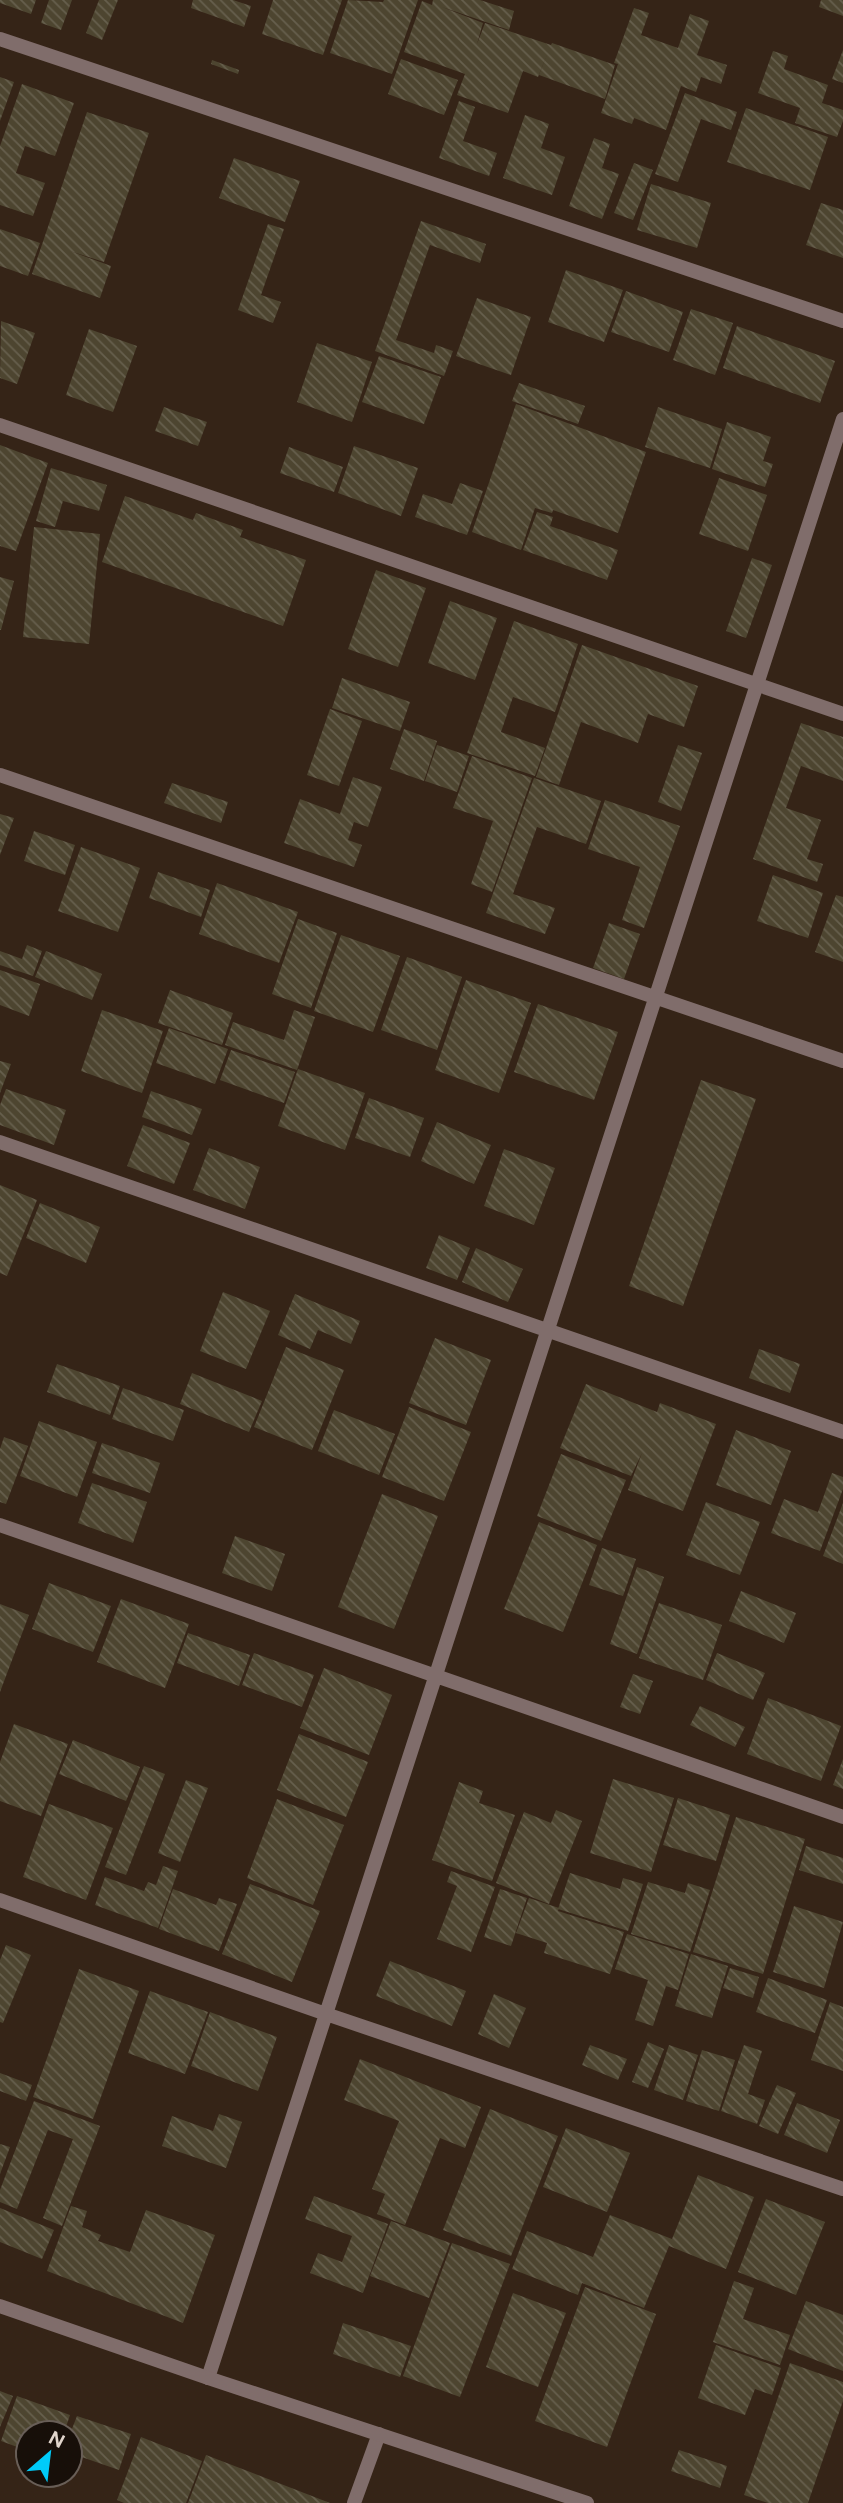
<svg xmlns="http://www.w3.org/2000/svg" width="843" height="2503" font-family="Figtree,sans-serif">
<defs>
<pattern id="building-back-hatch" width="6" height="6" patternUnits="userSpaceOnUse" patternTransform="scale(1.75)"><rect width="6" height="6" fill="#4d4530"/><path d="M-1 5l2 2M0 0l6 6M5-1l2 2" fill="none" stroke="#665f4d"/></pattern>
</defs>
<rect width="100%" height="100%" fill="#352417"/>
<path fill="url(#building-back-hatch)" d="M0,0H36L31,14L0,3Z
M49,0H72L61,30L41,23Z
M99,0H118L102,40L86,33Z
M193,0H233L251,6L244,27L191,8Z
M273,0H342L323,55L262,34Z
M348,0L383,2L384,0H418L392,74L330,53Z
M433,0H480L514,11L509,30L442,7L483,23L477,44L485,23L551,45L552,43L615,65L605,99L539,75L548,52L538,77L523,71L508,113L457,95L465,74L404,52L422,1L432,5Z
M821,0H843V16L819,7Z
M634,8L649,13L641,35L678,48L690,14L709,21L697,55L727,65L721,84L701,77L696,92L681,86L666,130L634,118L632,124L601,113L618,64L614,63Z
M843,50V83L832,79Z
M773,51L788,56L784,69L828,85L822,103L843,110V121L837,137L795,123L800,108L758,93Z
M401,59L458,80L444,115L388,94Z
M212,60L239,70L238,74L211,64Z
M0,77L14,82L0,121Z
M22,84L74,103L55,156L25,146L16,173L45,183L33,216L0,205V146Z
M685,93L737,112L731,130L701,119L678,182L655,174Z
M459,101L475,107L463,141L497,153L489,176L439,158Z
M746,108L828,137L810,190L727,162Z
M87,112L149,133L104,262L70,251L111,266L100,298L32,274Z
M525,115L549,124L541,148L565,157L552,195L503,178Z
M594,138L610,144L602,168L619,174L602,219L569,206Z
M234,158L300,181L285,222L219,198Z
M634,163L653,170L633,220L614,213Z
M651,184L711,203L697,248L637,230Z
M821,203L843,210V258L806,245Z
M421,221L486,244L480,263L430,245L396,340L434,353L436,345L453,351L444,376L375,351Z
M268,224L284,229L261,295L281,302L273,323L238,310Z
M0,229L40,243L28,276L0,266Z
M566,270L623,290L604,342L548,322Z
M626,291L683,312L669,352L611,332Z
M477,298L531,317L511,375L456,356Z
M691,309L733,323L715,375L673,360Z
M1,321L35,333L17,384L0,378Z
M737,326L835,361L820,403L723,368Z
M89,329L137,346L113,412L66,395Z
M317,343L372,362L352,422L297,402Z
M379,356L441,377L424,424L362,402Z
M519,383L585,406L578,424L512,401Z
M516,404L646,452L618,533L553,510L552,513L535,508L521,550L472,532Z
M164,407L207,422L198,446L155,431Z
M658,407L722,429L710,468L645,447Z
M727,422L771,437L763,461L773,464L765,487L712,469Z
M0,445L48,463L16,551L0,546Z
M354,446L418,468L401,516L338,493Z
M289,447L343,467L334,492L280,473Z
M51,468L107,485L99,511L63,501L55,527L36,521Z
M719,478L767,495L748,551L699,534Z
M460,483L483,491L467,535L415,517L423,494L452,504Z
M125,496L193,520L196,513L243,530L240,537L306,560L283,626L102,562Z
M537,512L553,517L550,526L618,550L607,580L523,550Z
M34,527L100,534L89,644L23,637Z
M752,558L772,565L746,638L726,631Z
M376,570L426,588L398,667L348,649Z
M0,577L14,581L1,630H0Z
M450,601L497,618L475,680L428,663Z
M514,621L578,644L555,712L513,697L501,732L545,748L535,776L467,753Z
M582,645L698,686L684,727L648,714L638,743L581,722L559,785L536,777Z
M342,678L410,702L400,731L332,708Z
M330,709L362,721L339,786L307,775Z
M801,723L843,737V781L801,766L786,808L821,820L807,859L823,864L817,882L753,859Z
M404,729L437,741L424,781L390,769Z
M437,745L469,756L457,792L425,781Z
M678,745L702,753L681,811L658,802Z
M472,756L532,778L492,892L471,884L493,821L453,808Z
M353,777L382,787L368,827L354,822L348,840L362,845L354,867L284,843L300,799L340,814Z
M534,778L601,801L586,844L537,827L513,894L555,908L545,934L486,913Z
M172,783L228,802L221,823L164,803Z
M605,800L680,826L644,928L622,920L640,867L588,849Z
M0,814L14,818L0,855Z
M34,831L75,845L65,875L24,861Z
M81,847L140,868L118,932L58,911Z
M158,872L210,890L201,917L149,898Z
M773,875L823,893L808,938L757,921Z
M217,883L298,912L279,963L199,934Z
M836,895L843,897V962L815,952Z
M298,919L337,933L311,1008L272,994Z
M609,923L640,934L624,979L593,968Z
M341,935L400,956L373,1032L314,1011Z
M27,945L42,951L33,976L0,965V951L22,959Z
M46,951L102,974L92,1000L35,977Z
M407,957L462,977L437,1050L381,1030Z
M0,970L40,984L29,1016L0,1005Z
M466,980L531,1003L499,1093L435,1070Z
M170,990L233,1013L222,1045L158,1023Z
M538,1004L618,1032L594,1100L514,1072Z
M102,1010L163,1031L142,1093L81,1071Z
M294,1010L315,1017L297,1070L225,1045L233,1022L284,1040Z
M169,1028L228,1049L215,1084L156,1063Z
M231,1050L295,1072L284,1103L220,1080Z
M0,1061L11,1064L0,1093Z
M298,1069L365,1093L345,1150L278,1126Z
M701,1080L756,1099L683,1306L629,1286Z
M6,1089L66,1110L54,1145L0,1125V1105Z
M151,1091L202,1109L192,1135L142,1117Z
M369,1098L424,1118L410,1157L355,1138Z
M437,1122L491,1145L474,1184L421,1161Z
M143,1125L190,1143L174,1184L127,1166Z
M209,1148L260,1167L245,1209L193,1190Z
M504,1149L555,1168L534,1225L484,1206Z
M0,1185L37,1200L7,1276L0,1273Z
M40,1203L100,1227L86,1263L26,1238Z
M439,1235L470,1248L457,1280L426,1268Z
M476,1248L523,1269L508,1302L462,1282Z
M223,1292L270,1311L246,1369L200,1351Z
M295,1294L360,1321L351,1344L318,1330L310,1349L278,1335Z
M435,1338L491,1360L466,1425L409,1403Z
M286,1347L344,1370L312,1450L254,1427Z
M759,1349L800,1364L790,1393L749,1378Z
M57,1364L120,1386L110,1415L47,1392Z
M192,1373L262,1401L249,1432L180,1404Z
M586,1384L657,1412L660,1403L716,1424L683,1511L628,1490L642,1453L631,1476L560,1448Z
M123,1388L184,1410L173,1441L112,1419Z
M409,1407L471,1432L444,1501L382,1477Z
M334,1410L395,1434L379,1475L318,1451Z
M39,1421L97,1442L77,1497L20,1476Z
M736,1430L791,1451L771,1505L716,1485Z
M4,1437L28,1446L6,1504L0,1502V1449Z
M102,1443L160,1463L150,1493L92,1473Z
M561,1454L626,1480L601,1541L537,1516Z
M832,1473L843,1477V1489L820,1551L771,1533L784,1499L818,1512Z
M92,1483L147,1502L133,1543L78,1523Z
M382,1494L438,1516L394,1629L338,1607Z
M706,1502L760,1522L740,1575L686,1555Z
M843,1503V1564L823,1556Z
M539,1522L597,1545L563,1632L504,1609Z
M235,1536L285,1554L272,1591L222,1573Z
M602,1548L636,1559L623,1596L589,1585Z
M637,1567L664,1577L637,1654L610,1644Z
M49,1583L111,1606L93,1652L32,1629Z
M741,1591L796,1613L784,1643L729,1621Z
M121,1599L189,1624L165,1688L97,1662Z
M659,1603L722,1625L703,1680L639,1658Z
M0,1604L29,1615L0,1692Z
M188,1633L250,1655L239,1686L177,1663Z
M254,1653L314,1675L302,1707L242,1685Z
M717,1653L765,1673L753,1700L706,1680Z
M324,1668L392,1695L369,1755L300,1728Z
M633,1674L653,1681L640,1714L620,1707Z
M768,1698L841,1726L821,1781L747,1754Z
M700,1706L745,1727L735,1747L690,1725Z
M14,1724L68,1744L41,1816L0,1801V1762Z
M299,1734L368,1762L346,1817L277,1790Z
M73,1740L140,1767L126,1801L59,1774Z
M843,1759V1789L833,1785Z
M144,1766L165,1774L126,1875L105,1867Z
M613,1779L674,1798L651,1872L590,1853Z
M186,1780L208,1788L180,1862L158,1853Z
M459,1782L483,1791L479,1803L515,1815L492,1881L432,1860Z
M678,1798L730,1815L716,1861L663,1845Z
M277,1799L344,1825L313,1905L247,1878Z
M49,1804L113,1828L86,1900L23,1877Z
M556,1810L582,1821L549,1904L496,1883L524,1812L551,1823Z
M736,1817L805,1839L763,1974L693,1952Z
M806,1846L843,1858V1884L799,1870Z
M163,1866L178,1871L158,1928L95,1905L105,1877L144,1891L148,1882L156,1885Z
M451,1871L495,1887L471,1952L437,1939L457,1886L447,1882Z
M570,1873L620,1889L623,1878L643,1884L628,1931L558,1909Z
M648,1882L685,1893L688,1883L710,1890L690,1952L631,1934Z
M250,1884L320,1911L292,1982L222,1954Z
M173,1889L216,1905L219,1898L237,1904L219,1951L159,1929Z
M500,1889L527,1898L511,1946L484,1937Z
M529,1898L559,1908L558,1911L624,1932L610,1974L544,1953L547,1943L516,1933Z
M794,1906L843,1922L824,1988L773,1972Z
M627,1934L689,1954L678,1990L666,1986L653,2026L635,2020L648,1980L615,1969Z
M6,1945L31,1955L3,2023L0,2022V1960Z
M691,1954L728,1966L712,2018L675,2006Z
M390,1961L466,1991L452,2026L376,1996Z
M730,1968L759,1977L753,1998L723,1988Z
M79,1969L139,1991L93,2119L33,2097Z
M768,1978L827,2000L815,2033L756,2012Z
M150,1991L208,2012L185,2074L128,2053Z
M494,1994L526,2008L509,2048L478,2034Z
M830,2002L843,2007V2071L811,2060Z
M210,2012L277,2037L258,2091L191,2066Z
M648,2042L664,2049L648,2088L632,2082Z
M590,2045L627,2059L618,2080L582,2065Z
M669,2045L698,2055L683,2100L654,2090Z
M744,2045L762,2051L748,2094L765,2100L757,2124L721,2111Z
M702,2050L735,2060L719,2111L686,2101Z
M360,2059L481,2107L465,2148L440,2138L405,2225L377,2214L385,2194L372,2189L399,2121L344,2100Z
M0,2073L32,2085L26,2101L0,2091Z
M777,2085L796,2093L778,2134L759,2126Z
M34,2101L100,2126L62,2226L43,2218L73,2139L48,2130L17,2209L0,2202V2190Z
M797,2103L840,2120L827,2153L784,2135Z
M490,2109L558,2136L511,2256L443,2230Z
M219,2114L242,2122L226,2168L162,2146L172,2116L213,2131Z
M566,2128L630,2153L607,2212L543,2187Z
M0,2144L10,2147L0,2174Z
M698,2175L754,2197L726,2269L669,2246L644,2308L582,2283L578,2295L512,2269L527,2231L593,2257L610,2215L672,2239Z
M314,2196L388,2224L363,2293L310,2273L318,2253L342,2262L352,2236L305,2219Z
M766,2199L825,2222L796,2295L738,2272Z
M71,2206L87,2211L82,2227L101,2235L98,2241L130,2252L146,2210L215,2235L183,2323L47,2271Z
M0,2208L54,2230L42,2259L0,2242Z
M391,2221L450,2243L429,2298L370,2276Z
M452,2243L510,2264L460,2397L403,2376Z
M734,2281L754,2288L743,2319L790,2335L780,2365L713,2342Z
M585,2287L656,2314L607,2447L535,2421Z
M513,2293L566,2313L538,2387L486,2367Z
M806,2301L843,2315V2371L788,2349Z
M343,2323L411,2346L400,2377L333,2354Z
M716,2345L781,2368L772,2395L755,2389L745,2415L698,2398Z
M790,2363L843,2382V2401L808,2503H768L744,2495Z
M0,2391L13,2396L0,2427Z
M17,2396L70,2415L64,2433H28V2451L1,2441Z
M77,2416L131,2434L119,2470L70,2453V2434Z
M141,2437L202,2461L186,2503H124L117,2500Z
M679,2450L727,2466L720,2488L671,2471Z
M206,2455L330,2503H188Z"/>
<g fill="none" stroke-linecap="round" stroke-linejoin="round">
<path stroke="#806d6b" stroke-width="14" d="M0,39L843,321
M0,425L843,714
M0,775L843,1061
M0,1142L843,1432
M0,1525L843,1817
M0,1900L326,2014L843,2189
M208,2378L843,419
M354,2503L379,2434"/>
<path stroke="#806d6b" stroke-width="14" d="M0,2306L208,2378L587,2503"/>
</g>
<g transform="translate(49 2454) rotate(28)"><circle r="33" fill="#170f09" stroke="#685e57" stroke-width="2"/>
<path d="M0-5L12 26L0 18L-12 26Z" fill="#00cbf9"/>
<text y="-10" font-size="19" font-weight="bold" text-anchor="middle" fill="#e1d5cc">N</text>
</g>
</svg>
